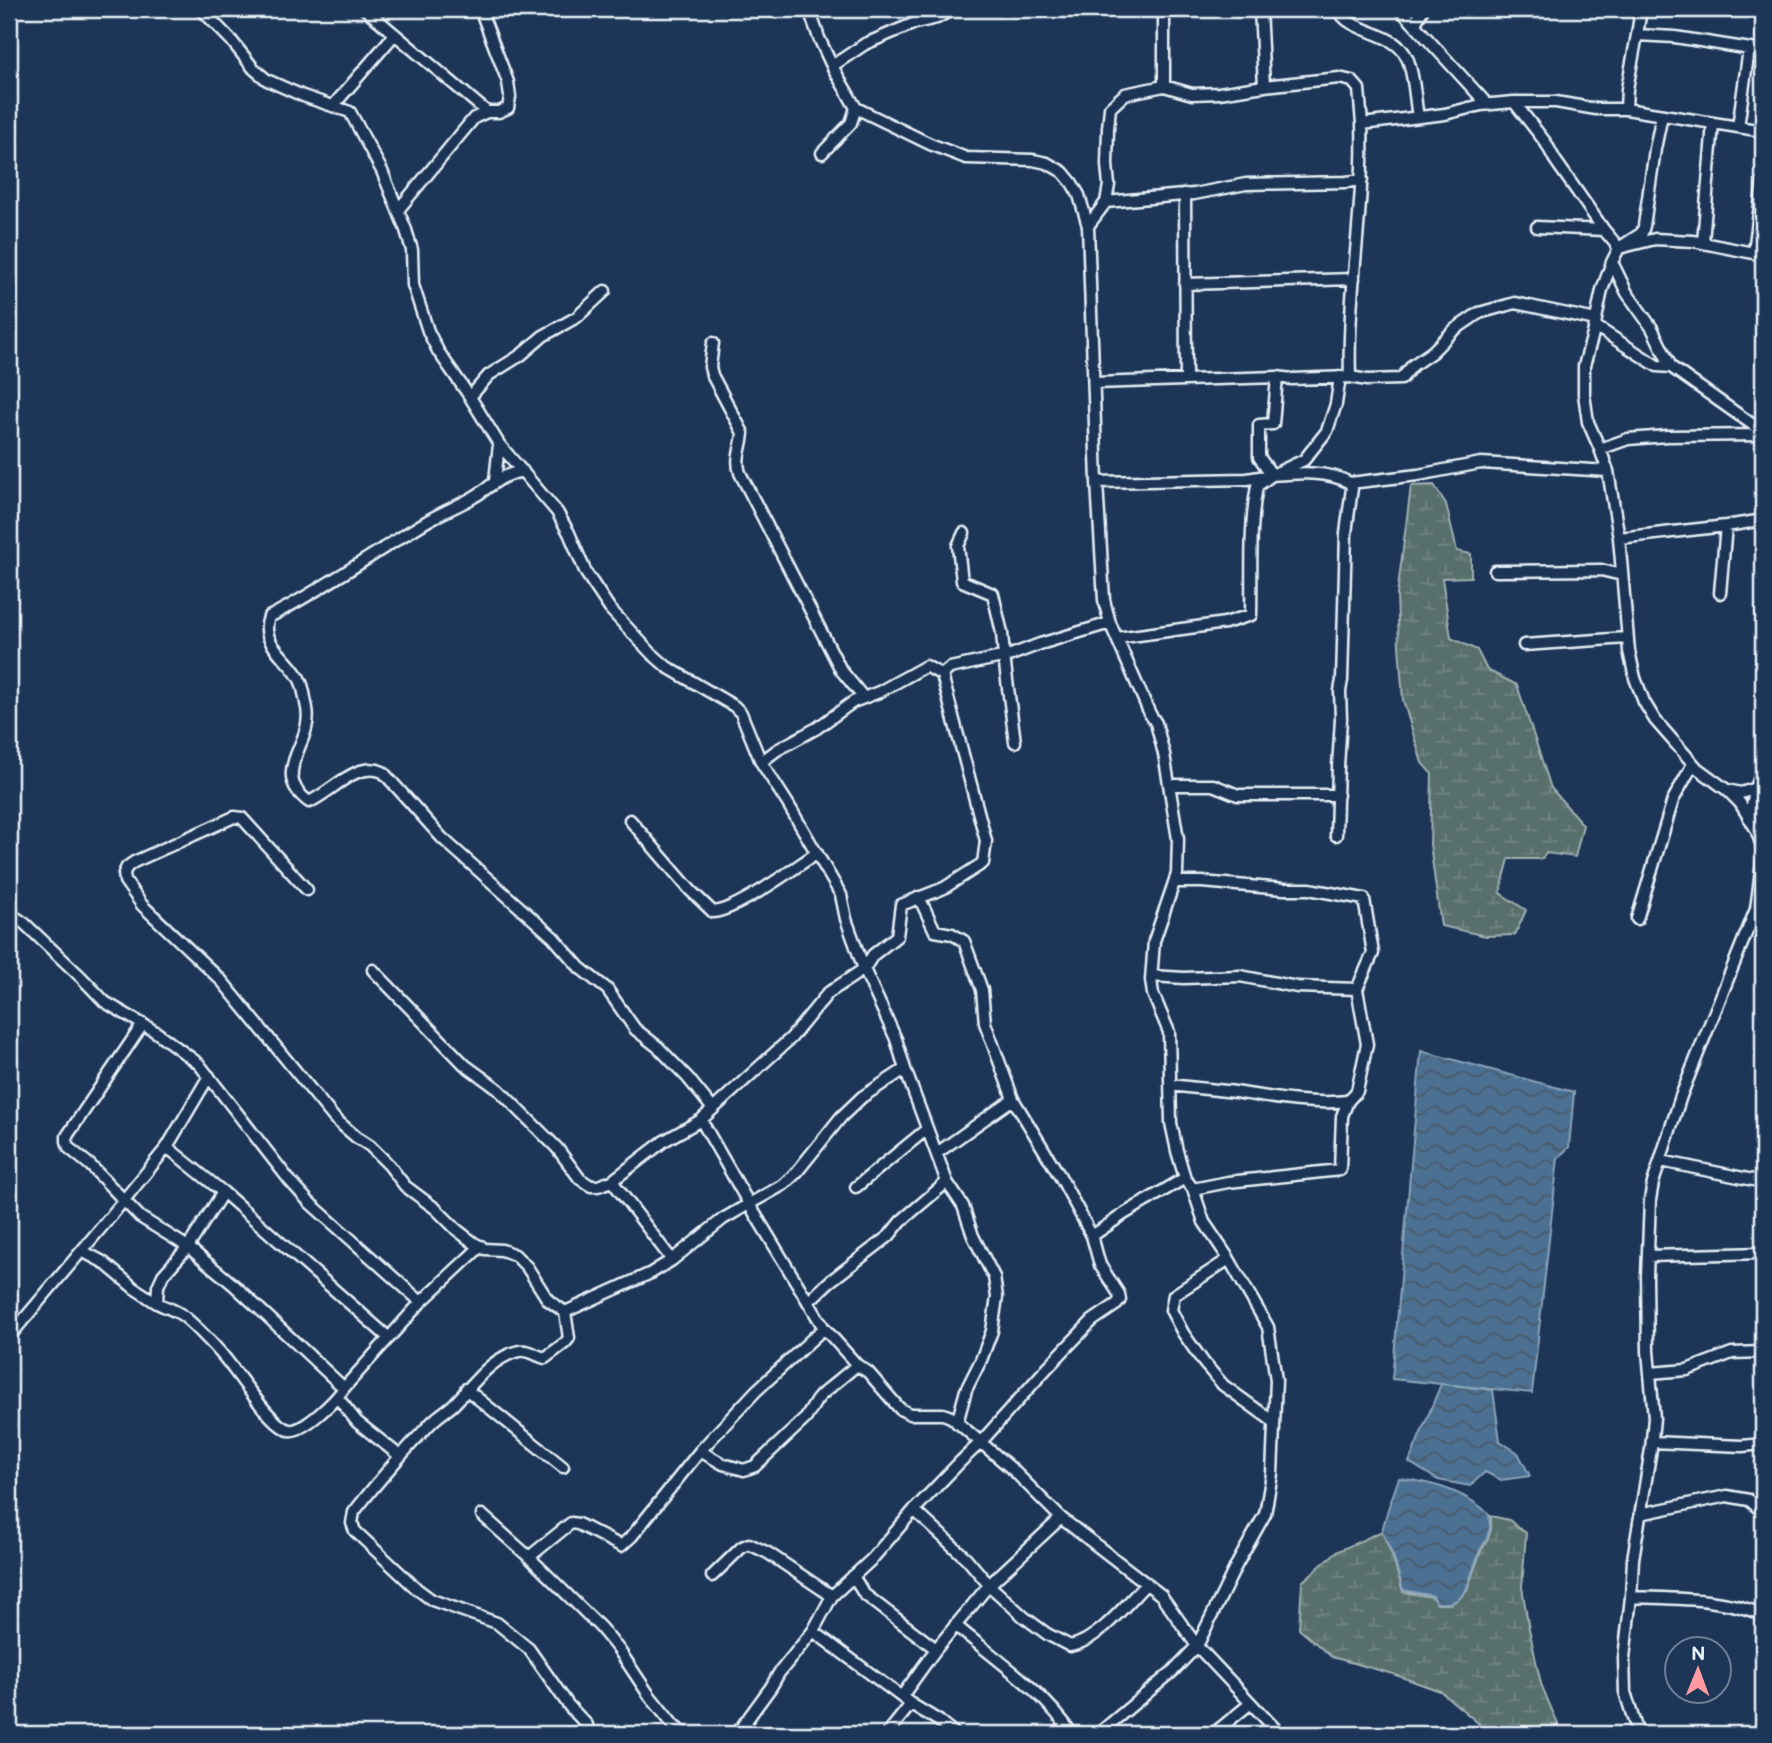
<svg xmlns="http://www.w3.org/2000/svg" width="1772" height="1743" font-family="'Balsamiq Sans',sans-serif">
<defs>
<pattern id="wetland-marsh" width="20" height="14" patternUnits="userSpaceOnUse" patternTransform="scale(1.75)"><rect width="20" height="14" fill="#59706c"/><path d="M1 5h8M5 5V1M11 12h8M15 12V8" fill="none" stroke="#718582"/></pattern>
<pattern id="water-waves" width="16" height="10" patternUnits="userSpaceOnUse" patternTransform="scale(1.75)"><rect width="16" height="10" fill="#4c7092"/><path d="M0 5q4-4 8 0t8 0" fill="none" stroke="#495a6a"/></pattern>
</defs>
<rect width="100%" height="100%" fill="#1d3557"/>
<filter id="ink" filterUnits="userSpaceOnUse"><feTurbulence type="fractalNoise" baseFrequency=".0143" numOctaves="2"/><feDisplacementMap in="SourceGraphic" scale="14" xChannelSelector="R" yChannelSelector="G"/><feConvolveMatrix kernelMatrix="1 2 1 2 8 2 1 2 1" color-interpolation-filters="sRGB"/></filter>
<g filter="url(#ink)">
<path fill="url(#wetland-marsh)" stroke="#a0b0b2" stroke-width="2" d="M1434,485L1446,504L1457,551L1471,554V577L1442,578L1451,638L1477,650L1487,670L1517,685L1551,788L1583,825L1575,857L1546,853L1542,859H1509L1500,893L1526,910L1515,935L1486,936L1441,926L1430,844L1432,774L1422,763L1403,700L1399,646L1397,595L1411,486Z
M1491,1516L1509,1520L1526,1533L1522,1587L1528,1624L1541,1684L1562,1734H1487L1477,1722L1440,1691L1393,1674L1332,1657L1299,1629L1302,1582L1336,1552L1382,1531L1393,1558L1403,1592L1432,1597L1437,1604H1450L1459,1599L1467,1590L1481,1551L1488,1539L1491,1529Z"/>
<path fill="url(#water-waves)" stroke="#8aa4bb" stroke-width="2" d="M1421,1051L1574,1092L1569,1147L1558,1158L1532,1393L1392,1379Z
M1441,1384L1493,1390L1500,1441L1518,1453L1530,1476L1501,1480L1485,1472L1470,1486L1438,1480L1409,1462Z
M1399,1478C1431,1482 1465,1491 1489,1514L1490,1527L1487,1539L1480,1550L1466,1590L1459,1599L1450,1603H1436L1433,1596L1403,1590L1394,1558L1382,1531L1388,1509Z"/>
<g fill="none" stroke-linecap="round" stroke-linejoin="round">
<defs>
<path id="minor" d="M201,9L231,40L254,69L267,80L303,96L350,112L382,171L406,230L412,250L413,285L428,331L438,351L470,397L499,444L557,512L569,533L586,573L610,609L650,652L667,667L734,706L741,713L761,762L788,804L841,895L846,919L864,969L896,1039L905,1069L947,1182L963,1206L973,1236L994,1277L997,1297L992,1331L981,1360L966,1390L957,1423
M365,9L487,112
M809,9L819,38L832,66L856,108L930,144L966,158L1033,160L1047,163L1063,172L1072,183L1079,195L1088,226L1097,482L1104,600L1110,623L1150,714L1156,723L1164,754L1178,839L1177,874L1154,941L1151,980L1153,994L1169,1032L1171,1123L1177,1151L1185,1178L1193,1189L1204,1222L1229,1259L1268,1327L1276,1380L1272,1474L1265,1514L1237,1564L1197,1646L1172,1672L1098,1734
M1164,9V86
M1260,9L1264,86
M1338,9C1349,34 1395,30 1407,58C1414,72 1415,101 1418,117
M1400,9L1487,104
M1415,24L1423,9
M1637,35L1641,9
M832,66L865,44L915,23L937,18L953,9
M1514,102L1546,143L1555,160L1604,230L1619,248L1655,239L1693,241L1763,255
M333,106L394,35
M1626,109L1627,89L1637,35L1675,37L1763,51
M1738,127L1749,49
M822,153L851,123L856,108
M1185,194L1186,380
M1106,202L1194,194L1246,184L1346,182L1362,180
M398,210L474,118L487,112H499L508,108L510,97L508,82L480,9
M1088,226L1106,202L1109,185L1107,165L1108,128L1110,108L1125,94L1164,86L1192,94L1219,93L1264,86L1339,78L1352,81L1359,89L1362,124L1445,114L1481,105L1514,102H1556L1596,109H1626L1763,131
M1537,227L1604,230
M1703,242L1713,123
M1754,252L1763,181
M1612,262L1627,293L1652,328L1671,367L1763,432
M1185,284L1354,279
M1595,326L1657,366L1671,367
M713,343L710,367L712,375L743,433C742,448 735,458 740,473L841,670L863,697
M1340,377L1336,404L1327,431L1304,460L1272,475C1296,473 1328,470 1350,483L1418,475L1481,463L1608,471
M1350,377L1367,380L1401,379L1413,365L1432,352L1454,330L1479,313L1515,303L1596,320
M1094,383L1277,377L1292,379L1350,377C1347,293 1365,209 1362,124
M470,397L489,375L521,355L543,336L577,317L605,291
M1600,449L1628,439L1667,436L1763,435
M523,471C498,475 492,487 472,498C458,506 443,512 429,520C375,552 325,588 269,617C258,645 292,659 301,682C304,689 305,700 307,708C314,744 268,772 309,802C332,792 357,760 383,772L442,838L553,937L580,968L607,989L635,1029L658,1047L688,1078L713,1109L701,1120L749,1204L783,1185L796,1173L841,1117L862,1097L905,1069
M1272,475L1259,457V425L1273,424L1277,377
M495,481L499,444
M1097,482L1247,479L1272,475L1257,486C1249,528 1252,571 1251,615L1225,623L1117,638
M964,533L958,546L962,581L993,594L1002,633L1004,657L1015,742
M1619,538L1726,526L1757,521L1763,518
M1495,571L1601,570L1622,575
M1720,593L1726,526
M1524,645L1627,638
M761,762L777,750L817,728L853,702L879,692L926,666L942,675L950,668L1011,655L1040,644L1110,623
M1171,785H1213L1238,795H1338
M1727,790L1741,793L1756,788
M1749,818L1756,788L1763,769
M630,820L691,891L713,912C736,911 796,867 817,853
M1336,835L1338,767L1341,719L1340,691L1342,680L1346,533L1352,488L1350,483
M307,890L242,818L234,817L134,862L127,867L124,873L125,881L142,905L222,981L334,1118L356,1137L370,1146L389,1165L405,1186L436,1209L457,1230L474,1243L485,1249L502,1250L515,1255L527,1267L548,1300L565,1312L651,1273L672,1260L723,1219L749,1204L824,1328L857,1365L868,1372L900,1409L910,1414H943L951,1417L1012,1469L1061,1518L1161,1595L1197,1646L1280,1734
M919,897L935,931L952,934L964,941L982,990L985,1023L1013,1099L937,1153
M9,913L24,923L81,977L105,1002L156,1032L199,1064L290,1181L309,1202L421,1302
M1637,919L1673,800L1693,764
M373,970L465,1065L498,1089L557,1148L580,1179L591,1186H598L612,1181L664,1141L701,1120
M1152,976L1184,978L1240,976L1297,987L1357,989
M143,1024L67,1136V1141L69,1148L90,1165L140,1217L188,1247L235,1286L344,1388
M1170,1085C1192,1088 1214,1089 1235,1092C1273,1098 1310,1105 1348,1101L1357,1091L1367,1044L1357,989L1373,953L1364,899L1309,889H1284L1202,882H1174
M713,1109L791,1038L828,993L864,969L873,955L897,936L901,905L944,888L983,863L986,841L942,675
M167,1147L223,1192L188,1247L163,1275L158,1286L157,1303C165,1307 174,1310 182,1315C193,1323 215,1346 224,1357C237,1372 272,1427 289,1430C303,1433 336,1400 344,1388L421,1302L481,1246
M1661,1161L1763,1182
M612,1181L672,1260
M856,1187L927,1129
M1193,1189L1228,1182L1340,1170L1342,1116L1348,1101
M223,1192L389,1338
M1092,1236L1124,1214L1185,1178
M82,1251L103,1262L134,1288L157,1303
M1648,1256L1763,1253
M1229,1259L1174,1295L1171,1310L1183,1333L1204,1363L1223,1385L1274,1422
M808,1302L829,1282L889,1236L901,1221L947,1182
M565,1312L569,1338L565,1343L545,1358C536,1356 529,1349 519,1351C490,1358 473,1385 453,1405C446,1411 438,1416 432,1422C404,1451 378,1481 354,1512L352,1523L355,1531L417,1589L432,1600L497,1623L529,1649L569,1706L587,1725L590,1734
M9,1337L111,1216L167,1147L209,1076
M1650,1373L1687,1370L1732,1353L1763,1352
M466,1389L563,1467
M338,1398L357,1422L400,1456
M1652,1442L1742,1446L1763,1444
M700,1451L723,1464L744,1470L755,1466L806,1418L816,1401L821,1395L857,1365
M914,1510L967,1559L989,1585L1024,1617L1047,1634L1070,1646C1098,1641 1127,1603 1147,1583
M1640,1514L1727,1496L1749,1500L1763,1512
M482,1515L529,1557L600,1627L619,1650L649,1695L674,1726L685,1734
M529,1557L571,1523L578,1524L621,1546L632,1536L700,1451L756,1391L824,1328
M712,1576L742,1547L749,1544L768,1553L832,1596
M853,1576L864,1594L936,1649
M1631,1597C1674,1599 1724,1597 1763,1615
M955,1625C994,1658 1044,1691 1072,1734
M813,1631L911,1704L939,1721L955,1734
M902,1696L936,1649L989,1585L1061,1518
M1763,1710V1714
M734,1734L741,1728L771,1687L779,1673L813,1631L832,1596L872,1559L914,1510L961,1461L981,1442L1047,1368L1092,1321L1117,1304L1120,1300L1119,1294L1100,1265L1092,1236L1061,1178L1013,1099
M887,1734L911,1704
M1213,1734L1251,1703
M1638,1734L1625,1692L1624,1658L1631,1597L1633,1559L1651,1449L1654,1418L1648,1351L1647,1276L1650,1200L1653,1183L1681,1096L1756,909L1763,856L1762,846L1756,829L1740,803L1727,790L1697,768L1655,720L1644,702L1635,678L1629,651L1619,538L1608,471L1600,449L1588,422L1584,394V366L1593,334L1602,290L1612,262L1619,248L1642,233L1644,226L1655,149L1662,115"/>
</defs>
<use href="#minor" stroke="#e8f1f8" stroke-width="15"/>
<use href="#minor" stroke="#1d3557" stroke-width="10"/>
</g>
</g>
<rect width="1772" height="1743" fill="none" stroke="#1d3557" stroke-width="35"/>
<rect x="18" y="18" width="1737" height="1708" fill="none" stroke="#e8f1f8" stroke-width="2.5" filter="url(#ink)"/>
<g transform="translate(1698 1670) rotate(1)"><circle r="33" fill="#1d3557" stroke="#6e8097" stroke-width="2"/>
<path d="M0-5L12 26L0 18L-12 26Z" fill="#ff9aa2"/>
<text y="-10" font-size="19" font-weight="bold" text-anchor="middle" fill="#e8f1f8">N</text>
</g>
</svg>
